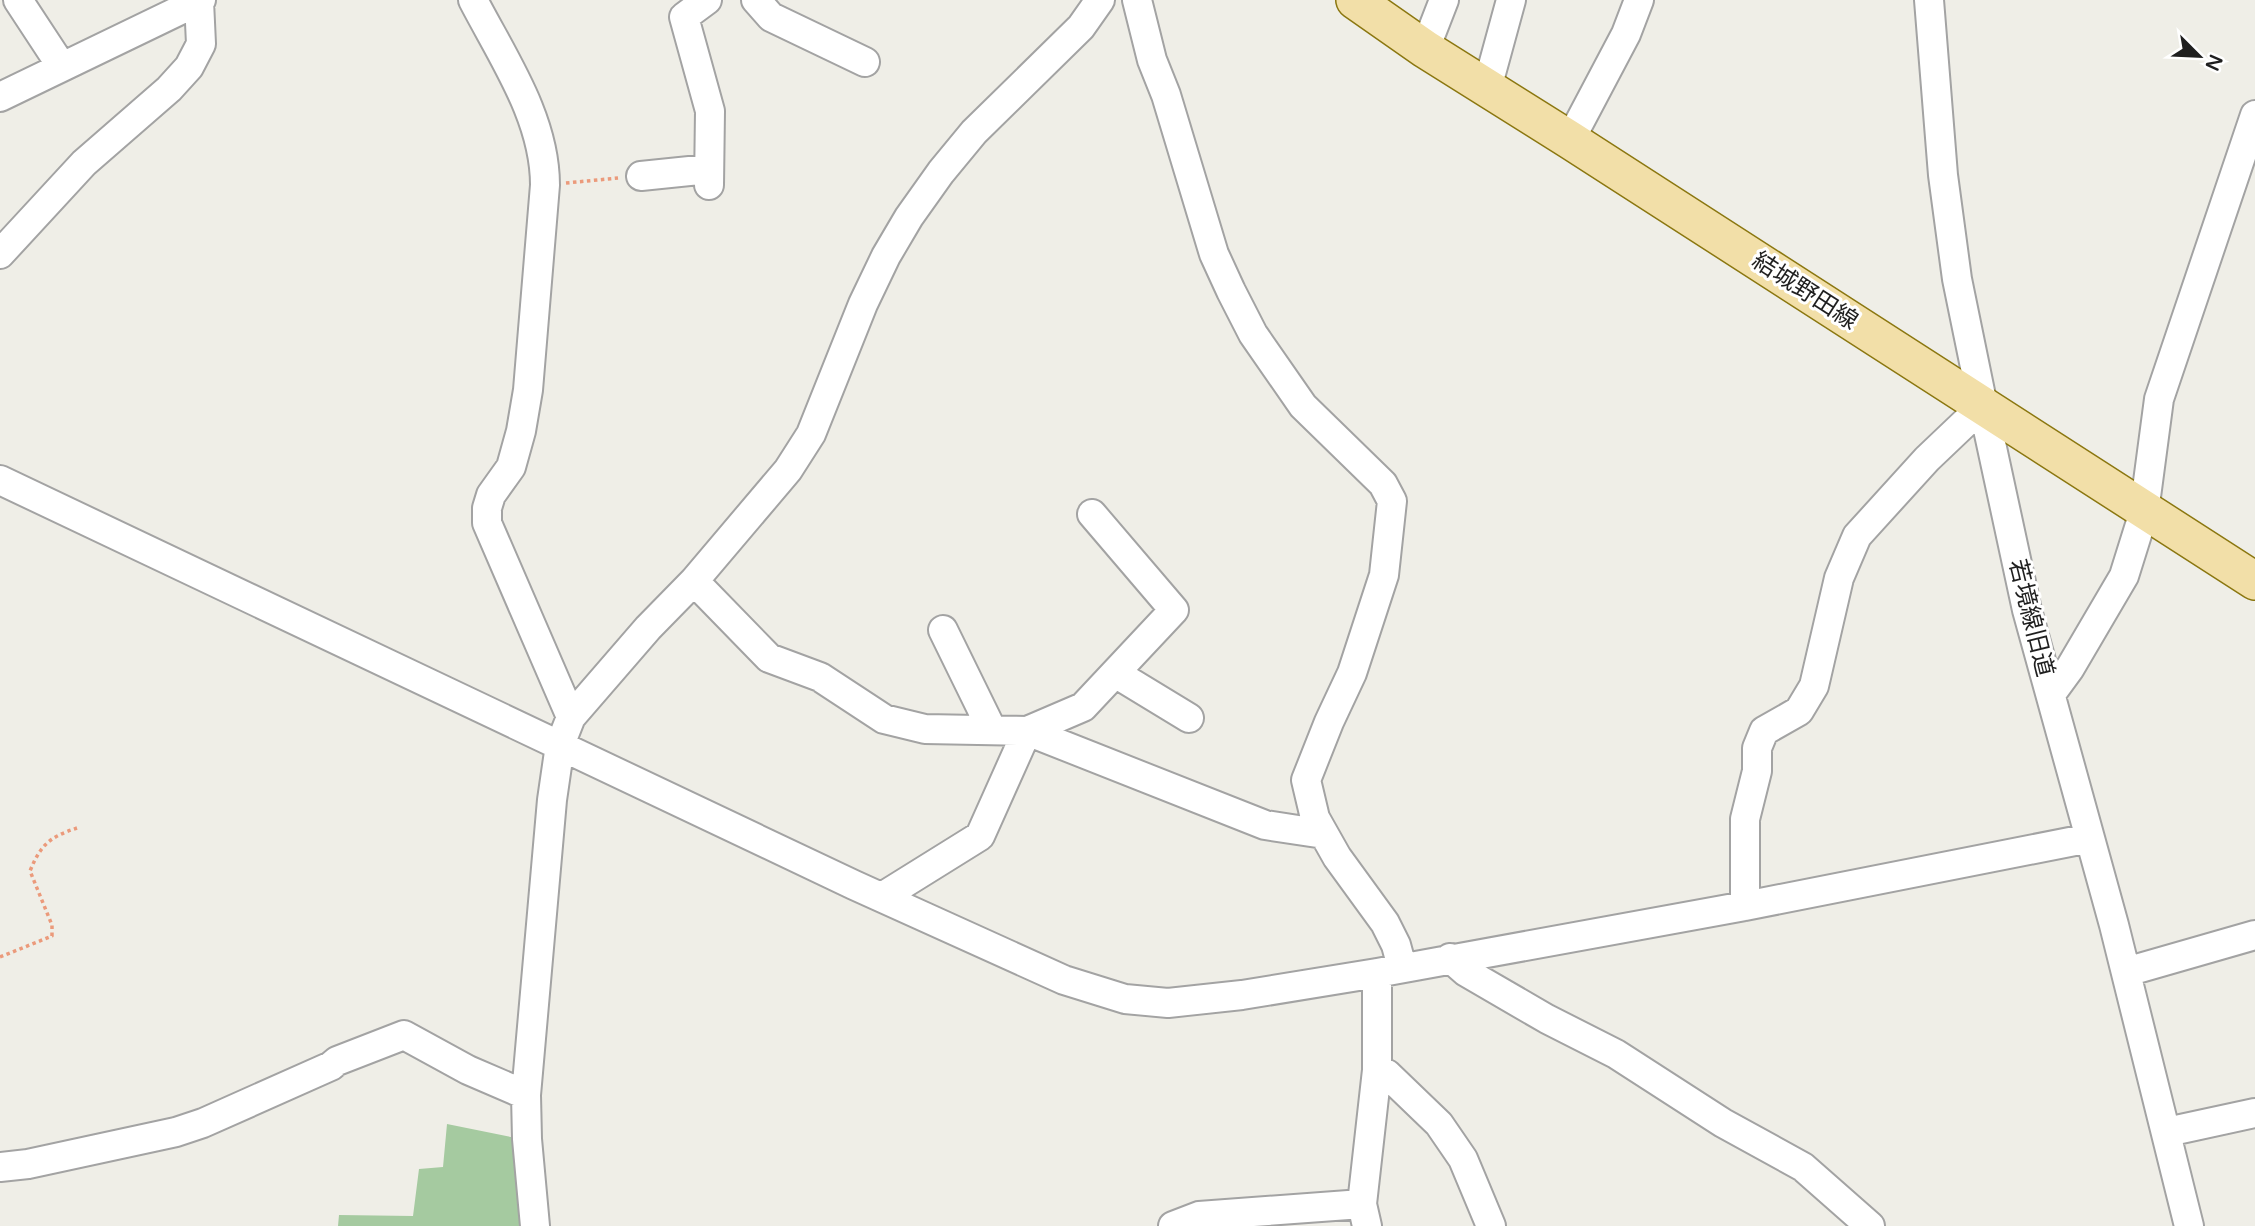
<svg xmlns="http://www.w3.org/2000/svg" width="2255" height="1226" font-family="'Varela Round','Noto Sans JP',sans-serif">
<rect width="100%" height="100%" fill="#efeee7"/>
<path fill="#a5caa0" d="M447,1124L516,1138L521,1226H338L339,1215L413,1216L419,1169L443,1167Z"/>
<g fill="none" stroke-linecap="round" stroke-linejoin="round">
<defs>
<path id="minor" d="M18,0L62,67
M473,0C503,58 545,118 545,185L528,390L521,431L511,467L491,495L487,508V523L571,717
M707,0L684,17L710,111L709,185
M756,0L771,17L865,62
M1137,0L1152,60L1166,95L1214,254L1231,291L1253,334L1303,406L1383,484L1392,501L1384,575L1352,673L1329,722L1306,780L1315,818L1337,857L1385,923L1396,945L1402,967
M1929,0L1943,175L1957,279L1983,406L2027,610L2114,925L2189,1226
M1425,49L1444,0
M1487,88L1511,0
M0,97L201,0
M1570,140L1626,34L1639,0
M641,176L709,169
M0,254L84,163L169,89L189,67L201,44L199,1
M0,480L854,885L1064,980L1125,999L1168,1003L1242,995L1377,973L1745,906L2090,838
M694,581L769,658L820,677L884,719L925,729L1027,731L1265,825L1324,834
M943,630L992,730
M1115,673L1189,718
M2051,694L2070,668L2124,576L2144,512L2159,399L2255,115
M882,897L980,836L1027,731L1083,707L1174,610L1092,514
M1745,906V819L1757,771V748L1764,731L1799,711L1814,686L1839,578L1857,536L1927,459L1968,420
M1450,958L1466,972L1547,1019L1616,1054L1723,1123L1803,1167L1870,1226
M2126,972L2255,935
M1377,1070L1387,1074L1439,1124L1463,1159L1491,1226
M2167,1132L2255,1113
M0,1167L28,1164L176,1132L203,1123L331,1066L337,1061L404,1035L468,1070L526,1095
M535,1226L527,1139L526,1095L552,800L560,745L571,717L648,628L694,581L788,470L811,434L863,304L886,256L909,217L941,172L974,132L1081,27L1100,0
M1173,1226L1199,1216L1362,1204
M1367,1226L1362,1204L1377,1070V973"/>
<path id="major" d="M1355,0L1425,49L1570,140L2255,581"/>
</defs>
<use href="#minor" stroke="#a3a3a3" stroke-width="32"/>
<use href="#major" stroke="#8b7710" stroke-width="40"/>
<path stroke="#eb9a7b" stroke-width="3.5" stroke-dasharray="3.5 3.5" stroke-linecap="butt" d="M566,183L618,178
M0,957L52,936V925L30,871C41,844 50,837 77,828"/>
<use href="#minor" stroke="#fff" stroke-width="28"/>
<use href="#major" stroke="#f2dfa8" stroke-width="37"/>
</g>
<g text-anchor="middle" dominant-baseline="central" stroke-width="6" stroke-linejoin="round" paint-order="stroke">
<g font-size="24" fill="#1f1f1f" stroke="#fff">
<text transform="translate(1805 291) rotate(33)">結城野田線</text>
<text transform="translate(2031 618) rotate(76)">若境線旧道</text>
</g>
</g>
<g transform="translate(2199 56) rotate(114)" stroke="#ffffff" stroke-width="5" paint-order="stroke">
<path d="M0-5L12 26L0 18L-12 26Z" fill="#1f1f1f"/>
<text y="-10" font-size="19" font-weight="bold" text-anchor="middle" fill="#1f1f1f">N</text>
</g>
</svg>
